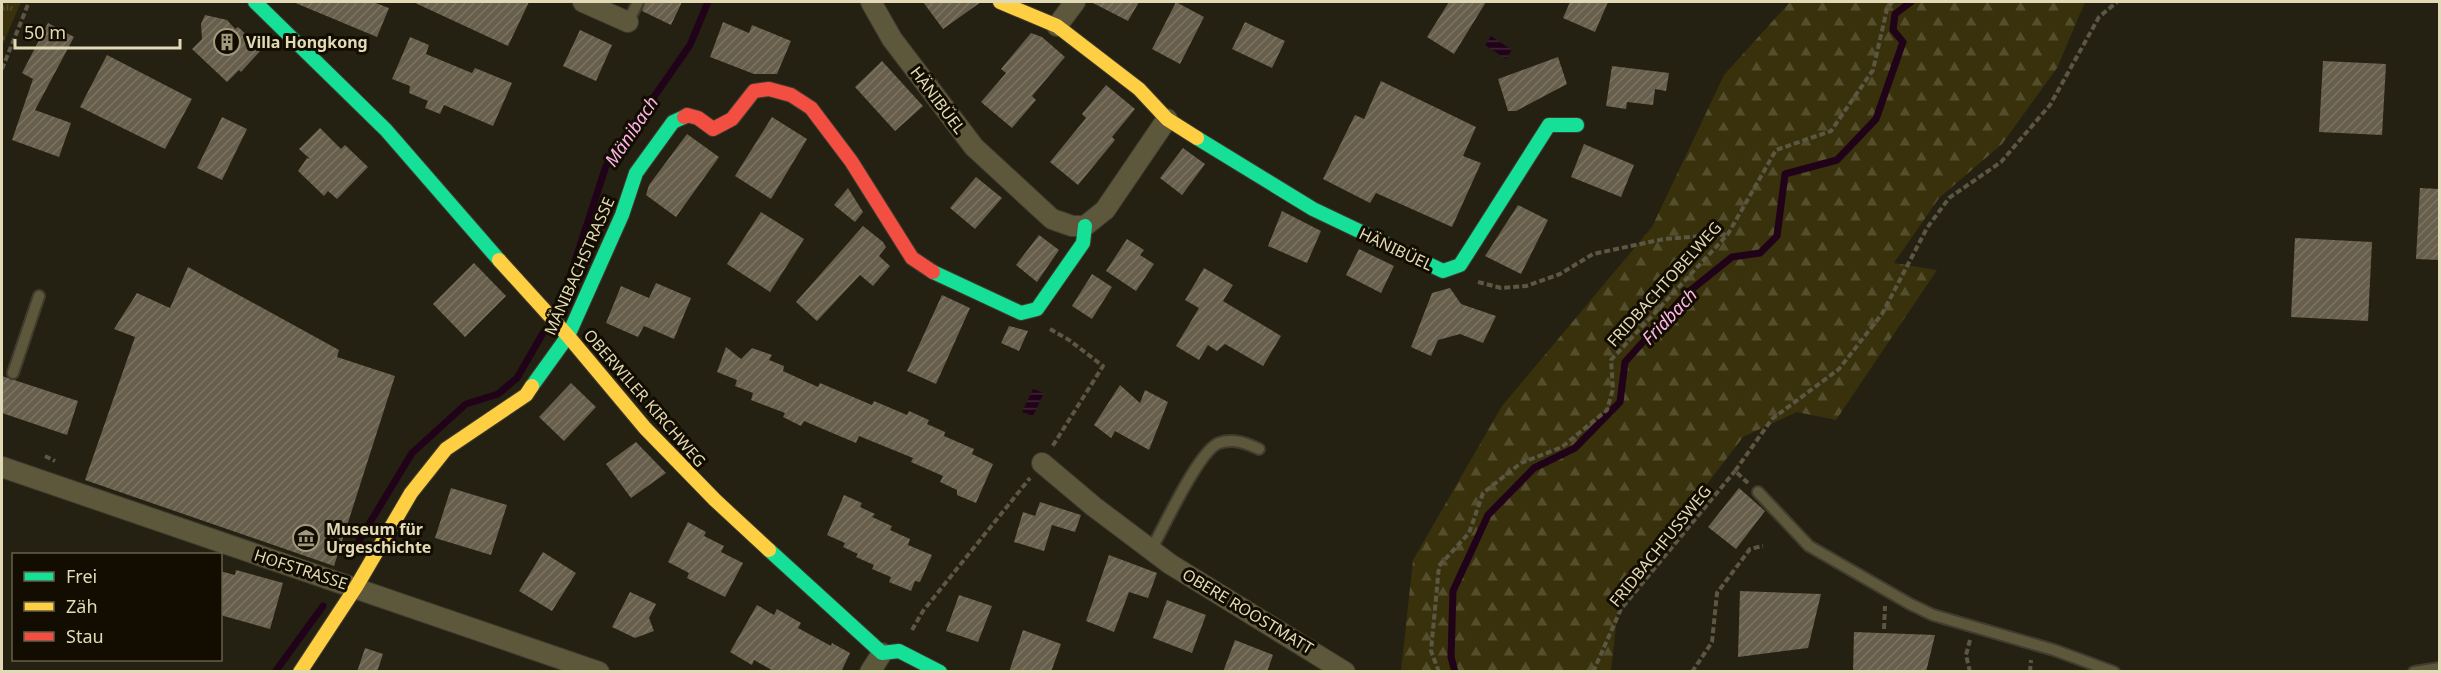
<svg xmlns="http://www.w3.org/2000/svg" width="2441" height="673" font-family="'Noto Sans',sans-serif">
<defs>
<pattern id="grass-tufts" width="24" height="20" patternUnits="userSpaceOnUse" patternTransform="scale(1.5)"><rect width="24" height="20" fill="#38310c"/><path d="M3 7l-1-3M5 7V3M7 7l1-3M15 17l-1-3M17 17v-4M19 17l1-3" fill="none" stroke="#544e2d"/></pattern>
<pattern id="forest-firs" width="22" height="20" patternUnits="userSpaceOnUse" patternTransform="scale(1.5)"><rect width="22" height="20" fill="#38310c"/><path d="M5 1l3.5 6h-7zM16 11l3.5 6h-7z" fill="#544e2d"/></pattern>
<pattern id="water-rules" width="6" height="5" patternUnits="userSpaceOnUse" patternTransform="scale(1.5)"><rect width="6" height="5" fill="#210319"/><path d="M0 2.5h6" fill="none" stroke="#412738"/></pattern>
<pattern id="building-hatch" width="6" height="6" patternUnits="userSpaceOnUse" patternTransform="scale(1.5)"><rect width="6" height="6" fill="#675e4b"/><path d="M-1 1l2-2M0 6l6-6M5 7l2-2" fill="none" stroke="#7c7463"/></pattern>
</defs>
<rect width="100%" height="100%" fill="#242113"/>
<path fill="url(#grass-tufts)" d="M2,2H21L2,46Z"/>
<path fill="url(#forest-firs)" d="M1790,2H2085L2057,68L2002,144L1939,198L1894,263L1937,270L1836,420L1797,412L1743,437L1619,599L1611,671H1401L1413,560L1502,406L1652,227L1724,75Z"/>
<path fill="url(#water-rules)" d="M1491,36L1512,50L1506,59L1485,45Z
M1033,389L1044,393L1033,416L1022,412Z"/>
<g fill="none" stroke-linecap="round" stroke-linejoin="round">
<path stroke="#210319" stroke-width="7" d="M561,304L606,166L690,45L708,2
M351,554L412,453L466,404L498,394L517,378L543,333
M275,672L323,606
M1455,672L1451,657L1453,591L1488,515L1534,468L1575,448L1620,402L1625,362L1686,294L1732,257L1760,253L1777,236L1785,174L1837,160L1876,119L1903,42L1893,30L1895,14L1911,2"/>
</g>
<path fill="url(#building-hatch)" d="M293,2H373L389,8L377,37Z
M413,2H529L508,46Z
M645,2H682L671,25L642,11Z
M923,2H981L943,29Z
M1091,2H1139L1128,21Z
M1176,2L1204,17L1180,64L1152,49Z
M1449,2H1486L1454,54L1427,37Z
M1570,2H1608L1595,32L1563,18Z
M205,15L227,20L235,29L238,27L262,49L241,72L239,70L227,82L192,49L202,39L201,24Z
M723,22L749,33L752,25L791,41L777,74H754L710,57Z
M1245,22L1285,41L1272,68L1232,49Z
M48,23L74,37L35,110L71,123L59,157L12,140L33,79L22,73Z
M580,30L612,45L596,81L563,66Z
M1031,33L1042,37L1065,57L1032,96L1036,100L1012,128L981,102L1006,73L1001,69Z
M410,37L429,45L426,54L472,73L475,68L512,83L493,126L444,105L440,114L425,108L428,101L409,93L410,86L392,79Z
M107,55L192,99L165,149L80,107Z
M1558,57L1567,84L1516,111H1508L1498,79Z
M882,61L923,106L895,131L855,87Z
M2323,61L2386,64L2382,135L2319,132Z
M1612,66L1669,73L1666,91L1655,89L1653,105L1627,102L1626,109L1606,106Z
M1381,81L1476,127L1463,156L1481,163L1452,227L1376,193L1370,203L1323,179L1355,115L1364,119Z
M1106,85L1135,109L1112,137L1115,140L1078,185L1050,162L1086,118L1082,114Z
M222,117L247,129L222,180L197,168Z
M772,117L807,139L771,199L735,176Z
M320,128L341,149L345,145L368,167L337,199L328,191L324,196L298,171L307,158L310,159L299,149Z
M687,134L719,157L676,217L646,195L649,185Z
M1584,144L1634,165L1621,197L1571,177Z
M1183,148L1205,164L1182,195L1160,178Z
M976,177L1002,198L975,229L950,208Z
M848,188L863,212L855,222L834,205Z
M2420,188L2439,189V260L2416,259Z
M1518,205L1548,220L1521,274L1485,256Z
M1282,211L1321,231L1307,263L1268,246Z
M761,212L804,239L770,292L727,264Z
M863,226L883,242L886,247L879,256L890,266L873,286L860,275L817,321L796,302Z
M1039,235L1059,250L1037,282L1016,265Z
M2295,238L2372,242L2368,321L2291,317Z
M1127,239L1144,250L1140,255L1154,264L1136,291L1106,271Z
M1359,249L1394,266L1381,293L1346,275Z
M474,263L506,296L465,337L433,304Z
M188,267L339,350L337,357L395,376L334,566L85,480L135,337L114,329L137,293L170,308Z
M1204,268L1233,285L1223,301L1281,336L1263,366L1225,344L1217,351L1208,345L1199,360L1176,346L1199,308L1185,300Z
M1092,274L1112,287L1092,319L1072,306Z
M656,283L691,298L674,339L644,326L638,337L606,323L621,286L649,298Z
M1450,288L1461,304L1496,316L1483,343L1460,334L1438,340L1431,356L1411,347L1432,293Z
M942,295L970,308L936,384L907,371Z
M1009,326L1028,331L1019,351L1001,343Z
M726,347L741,359L752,348L772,355L769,360L784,366L783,371L818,387L820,383L872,405L874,401L907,415L909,411L929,420L927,424L945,432L944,436L974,449L972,454L993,464L976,503L957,495V490L940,482L943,476L911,462L913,458L859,436L856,443L804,421L801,426L783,417L785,413L751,400L753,393L735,386L737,380L717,372Z
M2,376L78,401L67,435L2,413Z
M571,383L596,407L564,441L539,417Z
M1120,385L1140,403L1145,390L1168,402L1149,450L1115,431L1111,438L1094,425Z
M636,442L666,473L631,498L606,464Z
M451,488L507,505L491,555L435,538Z
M1739,488L1765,511L1736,549L1708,527Z
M844,495L862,503L860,507L875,514L872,517L892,526L890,530L910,539L908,545L932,555L920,582L915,581L911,591L889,582L891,577L872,569L874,565L856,557L858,554L843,547L845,543L827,535Z
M1040,502L1081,515L1075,532L1052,525L1044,551L1014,542L1023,512L1035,516Z
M688,522L706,532L704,536L724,546L721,552L743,563L725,597L687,578L689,573L668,562Z
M543,552L576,573L552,611L519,591Z
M1109,555L1157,573L1148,598L1129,592L1114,632L1086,621Z
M236,570L283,583L270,629L220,615V571L235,575Z
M1740,591L1821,594L1808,648L1738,657Z
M630,592L656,604L649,618L654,631L635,638L612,627Z
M959,595L992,606L978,642L946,631Z
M1167,600L1206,615L1192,653L1153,638Z
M757,605L774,615L777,609L801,623L798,628L831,646L832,643L850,653L841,672H775L754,660L752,665L730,652Z
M1023,630L1061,644L1051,672H1009Z
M1854,632L1935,635L1926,672H1853Z
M1235,640L1273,655L1267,672H1223Z
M365,648L383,654L377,672H357Z"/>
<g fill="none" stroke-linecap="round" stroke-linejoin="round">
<defs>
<path id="lane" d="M628,22L638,2
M13,373L39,296
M1758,492L1809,546L1910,604L1933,615L2054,650L2114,672
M1151,550C1163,529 1199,450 1219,443C1233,438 1246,443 1259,449
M2414,672L2440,668"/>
<path id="street" d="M583,2L628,22
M871,2L892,39L974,147L1052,219L1072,226H1085L1105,210L1167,119
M1057,26L1075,2
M1042,463L1093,506L1170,564L1345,672
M2,467L599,672
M870,672L882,653"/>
<path id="fast" d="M255,2L386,130L499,260
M1197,138L1313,209L1443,271L1460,265L1549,125H1577
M933,272L1021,313L1037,309L1083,243L1085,226
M532,386L568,336L622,215L636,173L673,122L684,117
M769,550L882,653L899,651L940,672"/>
<path id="slow" d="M1000,2L1057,26L1139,89L1167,119L1197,138
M499,260L568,336L645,428L715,500L769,550
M300,672L356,587L411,493L446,449L526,395L532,386"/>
<path id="jam" d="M684,117L687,115L698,118L713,129L732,119L754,91L769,89L791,95L811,108L851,161L912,258L933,272"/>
</defs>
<use href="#lane" stroke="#403c2e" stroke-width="14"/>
<use href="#street" stroke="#403c2e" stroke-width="22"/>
<use href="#fast" stroke="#403c2e" stroke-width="16"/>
<use href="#slow" stroke="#403c2e" stroke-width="16"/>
<use href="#jam" stroke="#403c2e" stroke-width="16"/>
<path stroke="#5b5743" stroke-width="4" stroke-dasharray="6 3" stroke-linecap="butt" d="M2,69L29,2
M1478,282L1501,288L1526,286L1560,274L1593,254L1664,239L1728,234
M1050,329L1069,340L1103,366L1052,447
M45,456L55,461
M1748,483L1735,471L1772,419L1839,369L1882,314L1927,228L1949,198L2001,162L2050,105L2099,17L2117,2
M1884,629L1885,606
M912,630L923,611L1030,478
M1970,640L1966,655L1970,672
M1439,672L1431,651L1439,566L1469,533L1483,493L1521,463L1562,447L1607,410L1613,389L1611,360L1728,234L1776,150L1831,131L1873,70L1887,9L1892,2
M1593,672L1621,609L1735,471
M1692,672L1712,642L1717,593L1750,549L1763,546
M2030,672L2031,660"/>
<use href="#lane" stroke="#5d583c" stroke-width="10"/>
<use href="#street" stroke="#5d583c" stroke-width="20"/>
<use href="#fast" stroke="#16e098" stroke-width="14"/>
<use href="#slow" stroke="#ffcf43" stroke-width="14"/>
<use href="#jam" stroke="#f24e42" stroke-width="14"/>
</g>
<defs>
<symbol id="building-ring" viewBox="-11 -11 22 22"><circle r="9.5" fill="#120d00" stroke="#a0997d" stroke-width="1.5"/><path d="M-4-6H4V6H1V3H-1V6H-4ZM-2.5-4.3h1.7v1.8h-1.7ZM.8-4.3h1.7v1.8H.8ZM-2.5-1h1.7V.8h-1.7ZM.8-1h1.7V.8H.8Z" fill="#a0997d"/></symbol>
<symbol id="museum-ring" viewBox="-11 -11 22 22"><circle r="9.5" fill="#120d00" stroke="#a0997d" stroke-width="1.5"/><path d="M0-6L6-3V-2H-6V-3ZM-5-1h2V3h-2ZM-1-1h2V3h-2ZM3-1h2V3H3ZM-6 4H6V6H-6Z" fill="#a0997d"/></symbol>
</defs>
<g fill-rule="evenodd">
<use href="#building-ring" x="212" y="27" width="30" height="30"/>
<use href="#museum-ring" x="291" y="523" width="30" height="30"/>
</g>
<g text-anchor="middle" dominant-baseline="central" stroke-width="6" stroke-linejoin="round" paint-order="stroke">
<g font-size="16" font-weight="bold" fill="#e2dab6" stroke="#120d00" text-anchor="start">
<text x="246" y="42">Villa Hongkong</text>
<text x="326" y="529">Museum für<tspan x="326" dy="18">Urgeschichte</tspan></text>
</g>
<g font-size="16" fill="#e2dab6" stroke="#120d00">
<text transform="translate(938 100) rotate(53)">HÄNIBÜEL</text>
<text transform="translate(1396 249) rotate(25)">HÄNIBÜEL</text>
<text transform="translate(579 266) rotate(-66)">MÄNIBACHSTRASSE</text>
<text transform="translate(1664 284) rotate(-48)">FRIDBACHTOBELWEG</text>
<text transform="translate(645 398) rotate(49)">OBERWILER KIRCHWEG</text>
<text transform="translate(1660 546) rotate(-51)">FRIDBACHFUSSWEG</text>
<text transform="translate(301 569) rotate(18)">HOFSTRASSE</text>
<text transform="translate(1248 611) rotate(31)">OBERE ROOSTMATT</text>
</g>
<g font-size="18" font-style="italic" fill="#ffb4e9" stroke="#120d00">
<text transform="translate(631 131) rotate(-56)">Mänibach</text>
<text transform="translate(1669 316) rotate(-46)">Fridbach</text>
</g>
</g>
<rect width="2441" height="673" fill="none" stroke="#e2dab6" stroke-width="6"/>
<rect x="12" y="553" width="210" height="108" fill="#120d00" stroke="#655f49" stroke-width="1.5"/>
<rect x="24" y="572" width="30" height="9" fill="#16e098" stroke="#655f49" stroke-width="1.5"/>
<text x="66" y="583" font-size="18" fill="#e2dab6">Frei</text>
<rect x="24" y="602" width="30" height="9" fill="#ffcf43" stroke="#655f49" stroke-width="1.5"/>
<text x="66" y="613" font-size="18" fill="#e2dab6">Zäh</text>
<rect x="24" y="632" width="30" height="9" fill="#f24e42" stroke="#655f49" stroke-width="1.5"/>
<text x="66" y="643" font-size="18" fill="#e2dab6">Stau</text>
<path d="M15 39v9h165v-9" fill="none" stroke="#e2dab6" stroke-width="3"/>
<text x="24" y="39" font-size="18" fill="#e2dab6" stroke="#120d00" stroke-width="4.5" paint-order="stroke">50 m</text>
</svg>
